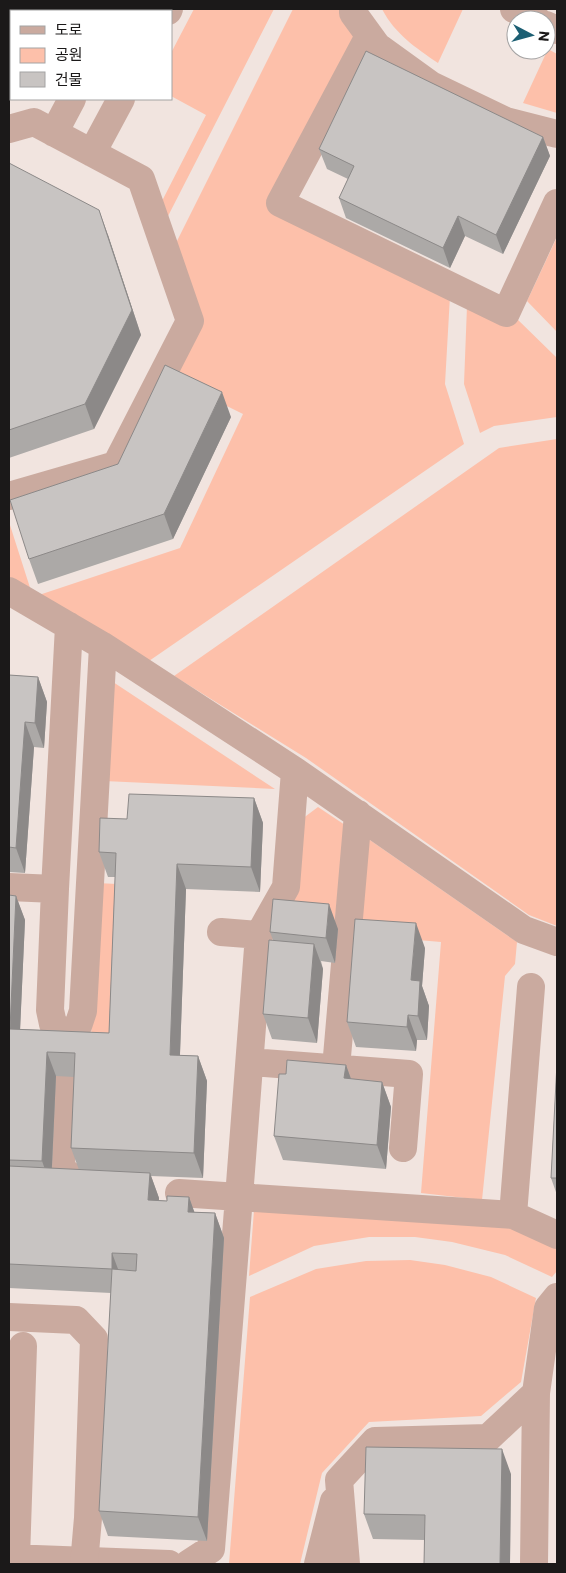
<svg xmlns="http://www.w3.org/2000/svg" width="566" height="1573" font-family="Commissioner,'Noto Sans KR',sans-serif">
<rect width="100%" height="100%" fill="#f7f2f0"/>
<path fill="#f1e4df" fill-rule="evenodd" d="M9,9H557V1564H9ZM11,11H171V99H11ZM516,20H546V50H516Z"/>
<path fill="#fdc0aa" d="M194,9H274L166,220L162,201L206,115L171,96V53Z
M293,9H340L342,21L357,37L267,207L450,296L445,384L464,444L149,661L9,583V522L33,597L180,548L243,414L174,380L203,321L175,245Z
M382,9H463L438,63C416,48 395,34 382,9Z
M548,49L557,54V113L523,103Z
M557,237V332L527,301Z
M467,306L514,316L557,358V417L494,426L480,433L464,384Z
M557,439V926L529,915L306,758L174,676L499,448Z
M110,680L275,789L104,781Z
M318,807L345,825L335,920L286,915L302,819Z
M367,838L517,942L515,964L505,976L482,1200L421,1193L441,942L360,935Z
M97,883L117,884L110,1040L91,1039Z
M254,1210L513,1227L557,1247V1271L552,1277L505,1255L452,1242L415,1237H369L314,1246L249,1276Z
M410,1260L445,1265L491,1277L536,1298L521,1382L481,1416L369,1422L322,1473L300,1564H229L250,1297L316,1269L366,1261Z"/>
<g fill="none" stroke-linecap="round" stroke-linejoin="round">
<path stroke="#caaa9f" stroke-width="28" d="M353,9V13L377,46L431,85L506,121L557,134
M514,9L537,20
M120,11L121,9
M168,11L169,9
M546,25L557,30
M369,36L280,203L506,313L557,203
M9,129L34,122L141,179L190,321L116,465L9,496
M54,133L72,99
M92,153L121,99
M9,591L103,646L295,771L524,930L557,942
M69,626L55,889L50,1010L53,1024L66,1034L78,1026L83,1011L103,646
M9,887L55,889
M221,932L259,935
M250,1062L409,1074L403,1148
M336,1068L358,814
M64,1077L61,1169L79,1182L92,1183
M179,1193L239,1197L259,935L286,887L295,771
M513,1215L531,987
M9,1558L169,1564
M16,1558L23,1346
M188,1564L211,1549L239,1197L513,1215L557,1235
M318,1564L334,1501
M346,1564L339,1480L375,1441L488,1438L536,1393L548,1308L557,1297
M534,1564L536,1393"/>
<path stroke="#caaa9f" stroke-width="28" d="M9,1317L76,1320L94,1339L88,1518L84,1564"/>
</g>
<path fill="#aca9a7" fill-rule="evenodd" d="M543,137L550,156L503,254L465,236L450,268L346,218L339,198L348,179L327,169L319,149Z
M9,163L108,235L141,335L94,429L9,458Z
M231,417L173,539L38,584L29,559L118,464Z
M9,675L38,677L47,702L44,748L34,747L25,873L9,872Z
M254,798L263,823L260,892L186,889L180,1055L198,1056L207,1081L203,1178L151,1176L159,1198V1200L167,1201L189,1197L194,1212L215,1213L224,1238L207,1541L108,1536L99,1511L111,1293L9,1288V895L16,896L25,920L20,1029L109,1033L115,877H108L99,852L127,819ZM56,1076L74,1077L71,1148L79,1170L52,1168Z
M338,929L335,963L321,961L323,969L317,1043L272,1039L263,1014L273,940L270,932Z
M425,948L422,986L429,1006L427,1040H417L416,1051L356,1047L347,1022Z
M557,1063V1195L551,1178Z
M346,1065L351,1079L382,1082L391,1107L386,1169L283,1160L274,1136L286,1074Z
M511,1474L510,1564H424L425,1540L373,1539L364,1514Z"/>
<path fill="#8c8988" d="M543,137L550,156L503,254L496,235Z
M99,210L108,235L141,335L94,429L85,404Z
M458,216L465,236L450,268L443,248Z
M222,392L231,417L173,539L164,514Z
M38,677L47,702L44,748L35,723Z
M25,722L34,747L25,873L16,848Z
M254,798L263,823L260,892L251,867Z
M177,864L186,889L179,1080L170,1055Z
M16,896L25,920L19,1054L10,1029Z
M329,904L338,929L335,963L326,938Z
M416,923L425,948L422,986L429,1006L427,1040L418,1016L411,980Z
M314,944L323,969L317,1043L308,1018Z
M408,1015L417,1040L416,1051L407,1027Z
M47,1052L56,1076L51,1186L42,1161Z
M198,1056L207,1081L203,1178L194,1153Z
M346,1065L355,1090L344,1078Z
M382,1082L391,1107L386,1169L377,1145Z
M150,1173L159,1198L157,1224L148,1200Z
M189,1197L198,1222L188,1212Z
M215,1213L224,1238L207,1541L198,1517Z
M112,1253L121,1277L112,1269Z
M502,1449L511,1474L510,1564H500Z"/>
<path fill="#c8c4c2" stroke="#8c8988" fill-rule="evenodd" d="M366,51L543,137L496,235L458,216L443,248L339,198L354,166L319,149Z
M9,163L99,210L132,310L85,404L9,430Z
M165,365L222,392L164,514L29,559L10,500L118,464Z
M9,675L38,677L35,723L25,722L16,848L9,847Z
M129,794L254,798L251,867L177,864L170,1055L198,1056L194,1153L71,1148L75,1053L47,1052L42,1161L9,1160V895L16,896L10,1029L109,1033L116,853L99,852L100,818L127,819Z
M273,899L329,904L326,938L270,932Z
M355,919L416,923L411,980L420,981L418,1016L408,1015L407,1027L347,1022Z
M269,940L314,944L308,1018L263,1014Z
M287,1060L346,1065L344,1078L382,1082L377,1145L274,1136L279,1074H286Z
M557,1063V1178H551Z
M9,1166L150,1173L148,1200L167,1201V1196L189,1197L188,1212L215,1213L198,1517L99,1511L112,1269L9,1264ZM112,1253L137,1254L136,1271L112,1269Z
M366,1447L502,1449L500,1564H424L425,1515L364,1514Z"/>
<rect width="566" height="1573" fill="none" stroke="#1b1919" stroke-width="20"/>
<rect x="10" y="10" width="162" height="90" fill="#ffffff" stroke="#a4a3a3"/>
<rect x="20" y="26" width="25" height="8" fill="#caaa9f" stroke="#a4a3a3"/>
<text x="55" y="35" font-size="15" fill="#1b1919">도로</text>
<rect x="20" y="48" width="25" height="15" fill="#fdc0aa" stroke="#a4a3a3"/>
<text x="55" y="60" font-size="15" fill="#1b1919">공원</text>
<rect x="20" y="72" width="25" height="15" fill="#c8c4c2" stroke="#a4a3a3"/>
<text x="55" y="85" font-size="15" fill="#1b1919">건물</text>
<g transform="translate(531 35) rotate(96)"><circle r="24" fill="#ffffff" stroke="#a4a3a3"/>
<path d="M0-4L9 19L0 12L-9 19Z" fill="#1c5f73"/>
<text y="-8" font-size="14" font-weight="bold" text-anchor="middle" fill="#1b1919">N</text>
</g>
</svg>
